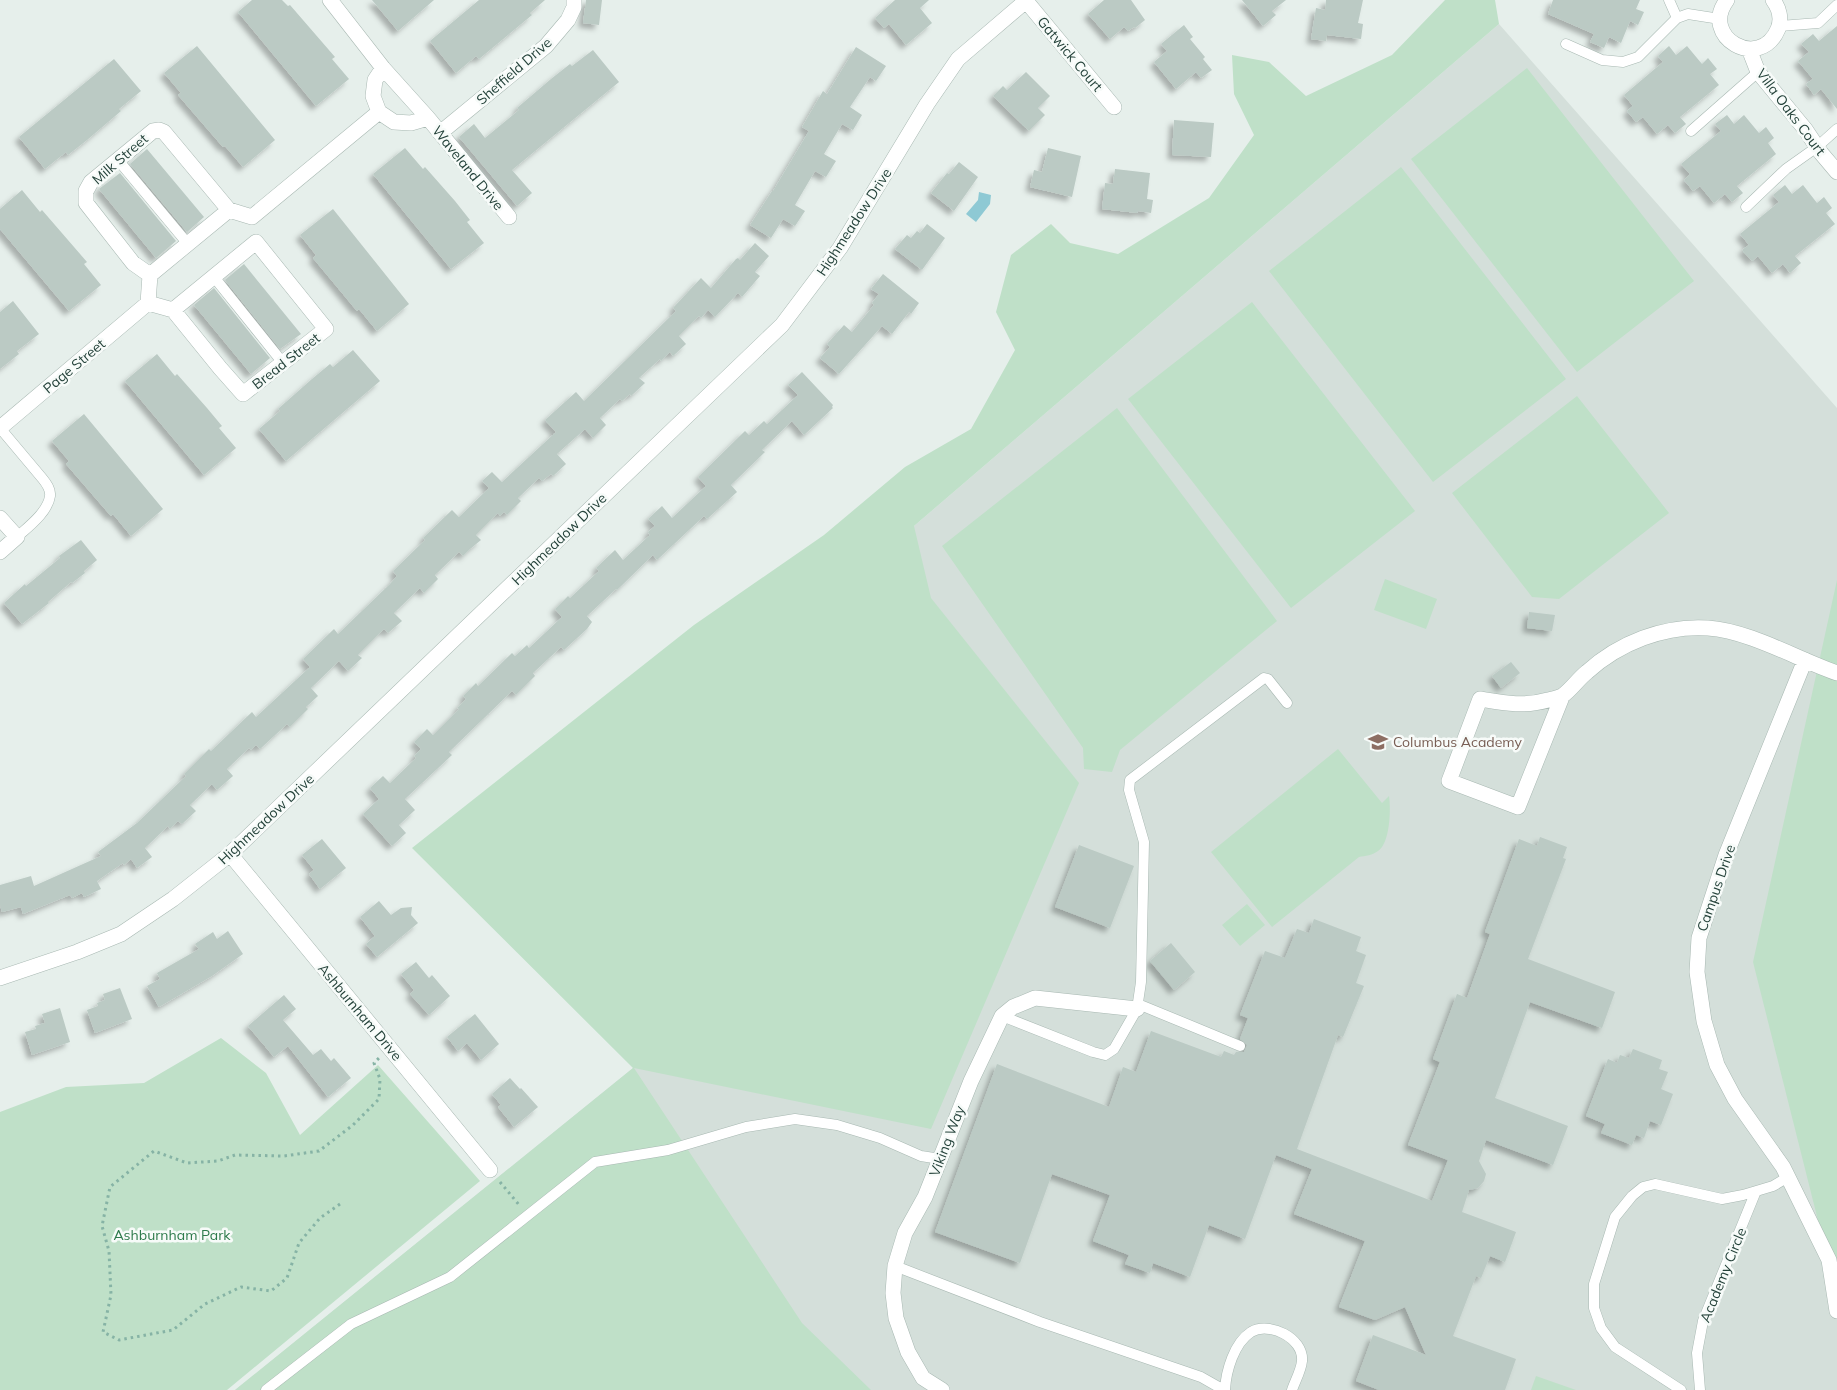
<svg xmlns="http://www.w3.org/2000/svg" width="1837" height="1390" font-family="Mulish,sans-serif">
<defs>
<filter id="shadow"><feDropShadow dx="-4.5" dy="4.5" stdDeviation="2.5" flood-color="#0004"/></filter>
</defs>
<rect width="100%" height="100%" fill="#e6efeb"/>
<path fill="#d4dfda" d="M1499,24L1837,408V1390H235L633,1068L914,526Z"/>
<path fill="#bfe0c8" d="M1445,0H1495L1499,24L914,526L931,598L1079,783L931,1129L634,1068L802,1323L871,1390H235L633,1068L412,848L694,625L824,535L905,467L971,429L1015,350L996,312L1011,255L1051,224L1070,243L1118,254L1209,198L1254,135L1234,94L1232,55L1269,62L1306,96L1392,55Z
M1527,68L1694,281L1577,372L1411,159Z
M1401,167L1566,379L1433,482L1269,271Z
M1252,302L1415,511L1291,608L1128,399Z
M1577,396L1669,513L1559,599L1532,597L1452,493Z
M1117,408L1277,621L1120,750L1112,772L1084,769L1083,748L942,546Z
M1385,579L1437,599L1426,629L1374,610Z
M1837,580V1296L1753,962Z
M1338,749L1382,803L1389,796C1391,810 1390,843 1378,851C1373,855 1365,856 1359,857L1272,927L1211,852Z
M1247,904L1265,925L1240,946L1222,925Z
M221,1038L266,1073L300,1135L378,1065L480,1181L227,1390H0V1112L66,1087L144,1083Z
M1536,1376L1576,1390H1531Z"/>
<path fill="#8ec9d4" d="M979,192L991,195L990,204L976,222L966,214L978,200Z"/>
<path fill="#bbcac4" filter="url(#shadow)" d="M252,0H282L288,6L290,5L335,57L332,59L349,79L316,106L238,12Z
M372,0H434L398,31Z
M479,0H545L530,13L532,15L479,59L476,56L456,73L430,41Z
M586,0H602L599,25L583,23Z
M895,0H929L920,8L932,23L906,45L889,24L884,28L875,18Z
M1104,0H1131L1145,20L1135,28L1134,27L1128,31L1124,27L1110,39L1088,14Z
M1242,0H1286L1272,11L1276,15L1263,26Z
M1326,0H1363L1358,23L1363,24L1361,39L1327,35L1326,41L1311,39L1316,8L1325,10Z
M1553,0H1640L1636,9L1644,12L1638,25L1630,21L1621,43L1609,37L1604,48L1590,42L1594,34L1548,14Z
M1184,25L1193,37L1190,39L1205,57L1203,59L1212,70L1201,78L1196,72L1176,89L1154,62L1167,51L1161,44Z
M1837,26V109L1821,89L1814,95L1806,84L1813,79L1798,61L1809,52L1801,44L1813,34L1819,41Z
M197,46L275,140L243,167L225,146L223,147L178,95L181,93L164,73Z
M1669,46L1676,55L1687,46L1702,64L1708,58L1717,69L1710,74L1719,85L1680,117L1686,124L1675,133L1668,125L1657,134L1643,117L1636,122L1627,111L1633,106L1624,95L1663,62L1658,56Z
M856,47L886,66L876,81L870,77L850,107L862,115L853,130L842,124L824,154L836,161L826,177L815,171L795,205L805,211L795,226L783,219L771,238L750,225L772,191H773L809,131L802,127L823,91L827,94Z
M593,50L619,82L512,170L532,193L517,206L459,137L474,124L485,138L519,110L517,108L551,79L570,64L572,66Z
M114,59L141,91L119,109L121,111L87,140L68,155L66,152L45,169L19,137Z
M1026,72L1050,96L1038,108L1045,115L1029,131L993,96L1003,86L1007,90Z
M1727,115L1734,124L1744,115L1759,133L1766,127L1774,138L1768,143L1776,154L1737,186L1743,193L1732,202L1725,194L1714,203L1700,186L1693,191L1684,180L1690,174L1681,164L1721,131L1715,124Z
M1174,120L1214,123L1211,157L1172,155Z
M405,148L423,169L425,167L455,201L470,220L467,222L484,243L451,269L373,174Z
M1048,148L1081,156L1072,197L1030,187L1034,170L1042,172Z
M147,149L204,217L187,232L130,164Z
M959,162L978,177L954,211L931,193L947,173L949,174Z
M1115,169L1150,173L1147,199L1153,200L1151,213L1138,211L1137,213L1102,209L1105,183L1113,184Z
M120,173L176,241L156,258L99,189Z
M1785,185L1792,194L1803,185L1817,203L1824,197L1832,208L1826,213L1835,224L1795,256L1801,263L1790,273L1783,264L1772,273L1758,256L1752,261L1742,250L1749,245L1740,234L1779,202L1773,195Z
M22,190L40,212L42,210L87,262L84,264L101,285L69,311L0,229V209Z
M333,209L409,304L377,331L359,309L357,311L328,276L313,258L316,255L300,235Z
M927,224L945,238L922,270L895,249L907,235L911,238L917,231L920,233Z
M755,243L769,256L755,272L760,276L742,297L738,293L715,317L708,310L701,318L699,316L679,336L686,344L673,356L670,352L661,361L660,359L639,378L645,383L631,396L630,394L622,401L620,399L600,418L606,425L593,438L585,429L557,454L566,464L553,476L551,474L542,481L539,478L518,498L521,501L507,515L504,512L500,516L498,513L476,535L481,540L470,549L463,556L459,552L435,575L438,579L424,593L420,588L394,613L402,621L388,633L384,629L358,655L362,658L348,671L339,661L311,688L318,696L306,707L308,709L290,727L287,724L260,749L256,745L251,750L249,748L227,769L233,776L217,790L212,784L190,805L196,811L182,824L178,821L170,829L168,826L145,848L152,857L137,868L131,859L124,865L123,863L97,881L101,889L84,897L82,893L72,898L70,895L23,914L21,907L2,912L0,905V885L31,876L34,886L101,856L98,852L137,823L186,776L184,774L209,749L211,751L252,712L256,717L310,667L303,659L334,629L338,634L390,584L397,576L393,571L425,540L423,538L452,510L459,517L489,488L482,481L492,472L502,482L556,432L545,420L576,392L584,401L676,311L673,308L701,278L711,288L736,259L738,258L740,260Z
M244,264L301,334L280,349L225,280Z
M883,274L919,303L911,314L909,312L892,334L882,326L839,374L820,358L830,347L827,344L844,325L852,332L874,305L872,303L879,294L871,289Z
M214,288L270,358L251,374L194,305Z
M13,301L39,334L17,351L19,354L0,369V312Z
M353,350L380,381L286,461L259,429L280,411L278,409L312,379L330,364L333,367Z
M157,354L175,376L177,374L207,408L222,426L219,428L236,448L204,475L125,381Z
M802,372L833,405L832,407L833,408L804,435L792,421L762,450L765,452L731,485L737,492L707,519L704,516L657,560L653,555L617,590L616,589L587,616L592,622L587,629L564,650L561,647L533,673L535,676L516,695L512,691L449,752L452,755L405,799L415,810L399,825L406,833L392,846L363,814L379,799L370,788L383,776L390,783L416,758L414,756L421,749L414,742L427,729L433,735L459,709L457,708L466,699L463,696L476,683L478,686L512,653L515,656L527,645L529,648L562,617L555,609L568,596L570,598L599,571L596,568L615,550L623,560L650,535L648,532L655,526L648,519L662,506L672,518L706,486L698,477L745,431L749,435L764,421L767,424L798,395L788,385Z
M84,414L163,509L131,536L113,514L111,516L66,464L69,461L52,441Z
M81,540L97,560L84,571L85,573L72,583L71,582L48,602L49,603L22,624L4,603L25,584L26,586L60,558L59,556Z
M1529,612L1555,615L1552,631L1527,628Z
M1511,662L1520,673L1501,688L1492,676Z
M1540,837L1567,847L1563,858L1566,859L1528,959L1615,992L1602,1028L1530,1002L1495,1098L1568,1126L1553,1165L1486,1140L1479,1161L1486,1174L1484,1181L1478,1188L1469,1190L1462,1212L1516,1232L1505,1262L1490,1256L1481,1278L1476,1276L1453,1336L1516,1359L1505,1390H1379L1356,1381L1373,1335L1426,1355L1405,1307L1375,1320L1339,1307L1365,1241L1294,1214L1312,1169L1276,1155L1245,1239L1209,1225L1190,1277L1153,1263L1150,1273L1125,1264L1129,1255L1093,1241L1110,1195L1052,1174L1020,1263L935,1232L997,1064L1109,1107L1123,1067L1136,1072L1151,1031L1221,1057L1224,1051L1234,1055L1236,1052H1244L1247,1045L1240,1039L1248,1018L1240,1015L1265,951L1285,958L1297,929L1309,933L1314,919L1361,937L1356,951L1366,955L1356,983L1364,986L1343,1037L1338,1035L1297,1149L1432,1201L1448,1160L1408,1145L1440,1062L1433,1059L1457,994L1467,998L1490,934L1485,932L1519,839L1537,846Z
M322,839L346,868L320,889L309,874L314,870L302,855Z
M1079,845L1134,866L1110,928L1055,907Z
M379,901L391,915L401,908L412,907L411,915L418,923L377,957L366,944L375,936L360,917Z
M228,931L243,954L212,976L159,1007L147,986L160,979L157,973L199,949L195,944L213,932L217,939Z
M1171,943L1195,972L1174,990L1150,961Z
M416,962L429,978L432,975L450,996L429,1015L410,994L414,990L401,974Z
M120,988L132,1019L95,1033L87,1010L98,1006L97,1003L105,1000L103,994Z
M284,995L296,1009L283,1020L313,1055L321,1049L331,1061L334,1058L351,1078L328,1097L288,1046L274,1057L248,1026Z
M60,1008L70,1042L32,1055L25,1032L36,1029L35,1026L45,1023L42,1014Z
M475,1014L499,1044L481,1060L467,1043L458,1051L447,1037Z
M1633,1049L1662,1060L1659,1069L1668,1072L1661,1089L1673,1094L1661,1125L1650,1121L1644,1138L1636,1135L1632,1145L1601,1133L1605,1124L1586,1116L1608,1059L1617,1063L1620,1055L1629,1058Z
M510,1078L520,1089L521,1088L538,1107L514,1127L498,1107L501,1105L492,1094Z"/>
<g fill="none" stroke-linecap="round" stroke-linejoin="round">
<defs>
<path id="lane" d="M1669,0L1677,18
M1780,26L1818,23L1837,5
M1566,44L1602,60L1623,62L1638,57L1677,18L1688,14L1720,19
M1691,131L1758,72
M118,160L188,244
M1746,207L1786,169L1817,147L1837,129
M214,277L283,363
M0,428L42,478C46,483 51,489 50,496C48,512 28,527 17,537
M1138,1004L1240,1046
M1002,1016L1093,1052L1105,1055L1114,1049L1137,1009L1141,982L1144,842L1129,790L1130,780L1264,678L1268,679L1287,703
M895,1266L1040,1322L1201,1377L1224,1390
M266,1390L351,1324L450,1277L595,1162L668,1150L746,1127L795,1119L837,1125L880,1138L921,1156L940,1159
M1225,1390C1226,1371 1234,1343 1251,1332C1269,1321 1304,1338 1302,1361C1301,1371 1295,1381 1292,1390
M1681,1390L1615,1347L1601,1328L1594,1308V1284L1615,1217L1632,1196L1643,1187L1655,1184L1722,1199L1743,1195L1773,1186L1788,1177
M1700,1390L1697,1353L1703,1321L1756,1191"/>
<path id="street" d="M330,0L383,68L428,118L509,217
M1727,0C1699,37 1760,72 1778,29C1782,19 1779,8 1773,0
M1026,1L1114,107
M1749,49L1758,72L1805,129L1821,153L1837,172
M383,68L375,80L373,96L379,112L394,122L411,123L428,118
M440,133L546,46L568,20L574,7V0
M150,275L133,263L86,203V191L91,182L153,131L159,130L164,132L229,210
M148,303L173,310L256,242
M173,310L220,368L243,394L326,329L256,242
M0,428L148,303L150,275L229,210L252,217L379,112
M0,518L17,537L0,552
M1805,660L1726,855L1699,938L1697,972L1704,1021L1717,1065L1735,1099L1783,1167L1829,1260L1837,1311
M1562,697L1518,807L1449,781L1480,699C1504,703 1524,707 1548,700C1552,699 1558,698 1562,696C1571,690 1578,679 1587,672C1619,643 1664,625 1708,628C1750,631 1797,659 1837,673
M230,854L490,1170
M0,978L77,952L121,934L173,899L230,854L782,325L840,248L927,104L958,59L1027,0
M942,1390L923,1378L908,1352L896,1318L893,1293L895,1266L905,1233L925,1197L971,1081L1002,1016L1013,1007L1035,998L1137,1009"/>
</defs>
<use href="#lane" stroke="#a8b8b2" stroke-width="11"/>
<use href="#street" stroke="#a8b8b2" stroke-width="16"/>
<path stroke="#86b3a5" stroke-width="3" stroke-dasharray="2.5 4" stroke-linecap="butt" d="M500,1182L520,1206
M340,1204L320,1218L299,1243L287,1278L271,1291L241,1287L205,1304L173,1330L119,1340L103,1332L111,1295L109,1251L102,1226L110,1187L154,1151L187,1163L218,1161L235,1155L284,1156L319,1151L353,1125L379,1099L380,1079L374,1063L379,1058"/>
<use href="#lane" stroke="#fff" stroke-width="10"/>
<use href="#street" stroke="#fff" stroke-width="15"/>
</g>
<defs>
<symbol id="school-bare" viewBox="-9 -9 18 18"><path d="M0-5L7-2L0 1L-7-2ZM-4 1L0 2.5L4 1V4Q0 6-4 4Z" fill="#8d6e63" stroke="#f7fbf9" stroke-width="2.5" paint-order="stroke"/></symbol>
</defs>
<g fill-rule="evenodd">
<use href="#school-bare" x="1364" y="728" width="28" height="28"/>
</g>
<g text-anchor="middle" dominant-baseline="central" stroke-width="5" stroke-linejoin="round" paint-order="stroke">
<g font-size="14" fill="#24423a" stroke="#f7fbf9">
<text transform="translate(1070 54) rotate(50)">Gatwick Court</text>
<text transform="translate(514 71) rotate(-41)">Sheffield Drive</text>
<text transform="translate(1791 112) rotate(53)">Villa Oaks Court</text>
<text transform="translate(120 159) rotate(-41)">Milk Street</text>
<text transform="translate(468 168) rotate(51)">Waveland Drive</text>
<text transform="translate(854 222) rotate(-57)">Highmeadow Drive</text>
<text transform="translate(286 361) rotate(-38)">Bread Street</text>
<text transform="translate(74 366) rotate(-40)">Page Street</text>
<text transform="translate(559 539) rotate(-44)">Highmeadow Drive</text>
<text transform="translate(266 819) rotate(-43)">Highmeadow Drive</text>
<text transform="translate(1716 888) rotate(-71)">Campus Drive</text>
<text transform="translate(360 1012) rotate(50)">Ashburnham Drive</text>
<text transform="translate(947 1141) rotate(-69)">Viking Way</text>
<text transform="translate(1723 1275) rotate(-68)">Academy Circle</text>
</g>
<g font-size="14" fill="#785e54" stroke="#f7fbf9" text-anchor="start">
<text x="1393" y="742">Columbus Academy</text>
</g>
<g font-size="14" fill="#2d7a4b" stroke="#f7fbf9">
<text x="172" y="1235">Ashburnham Park</text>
</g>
</g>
</svg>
